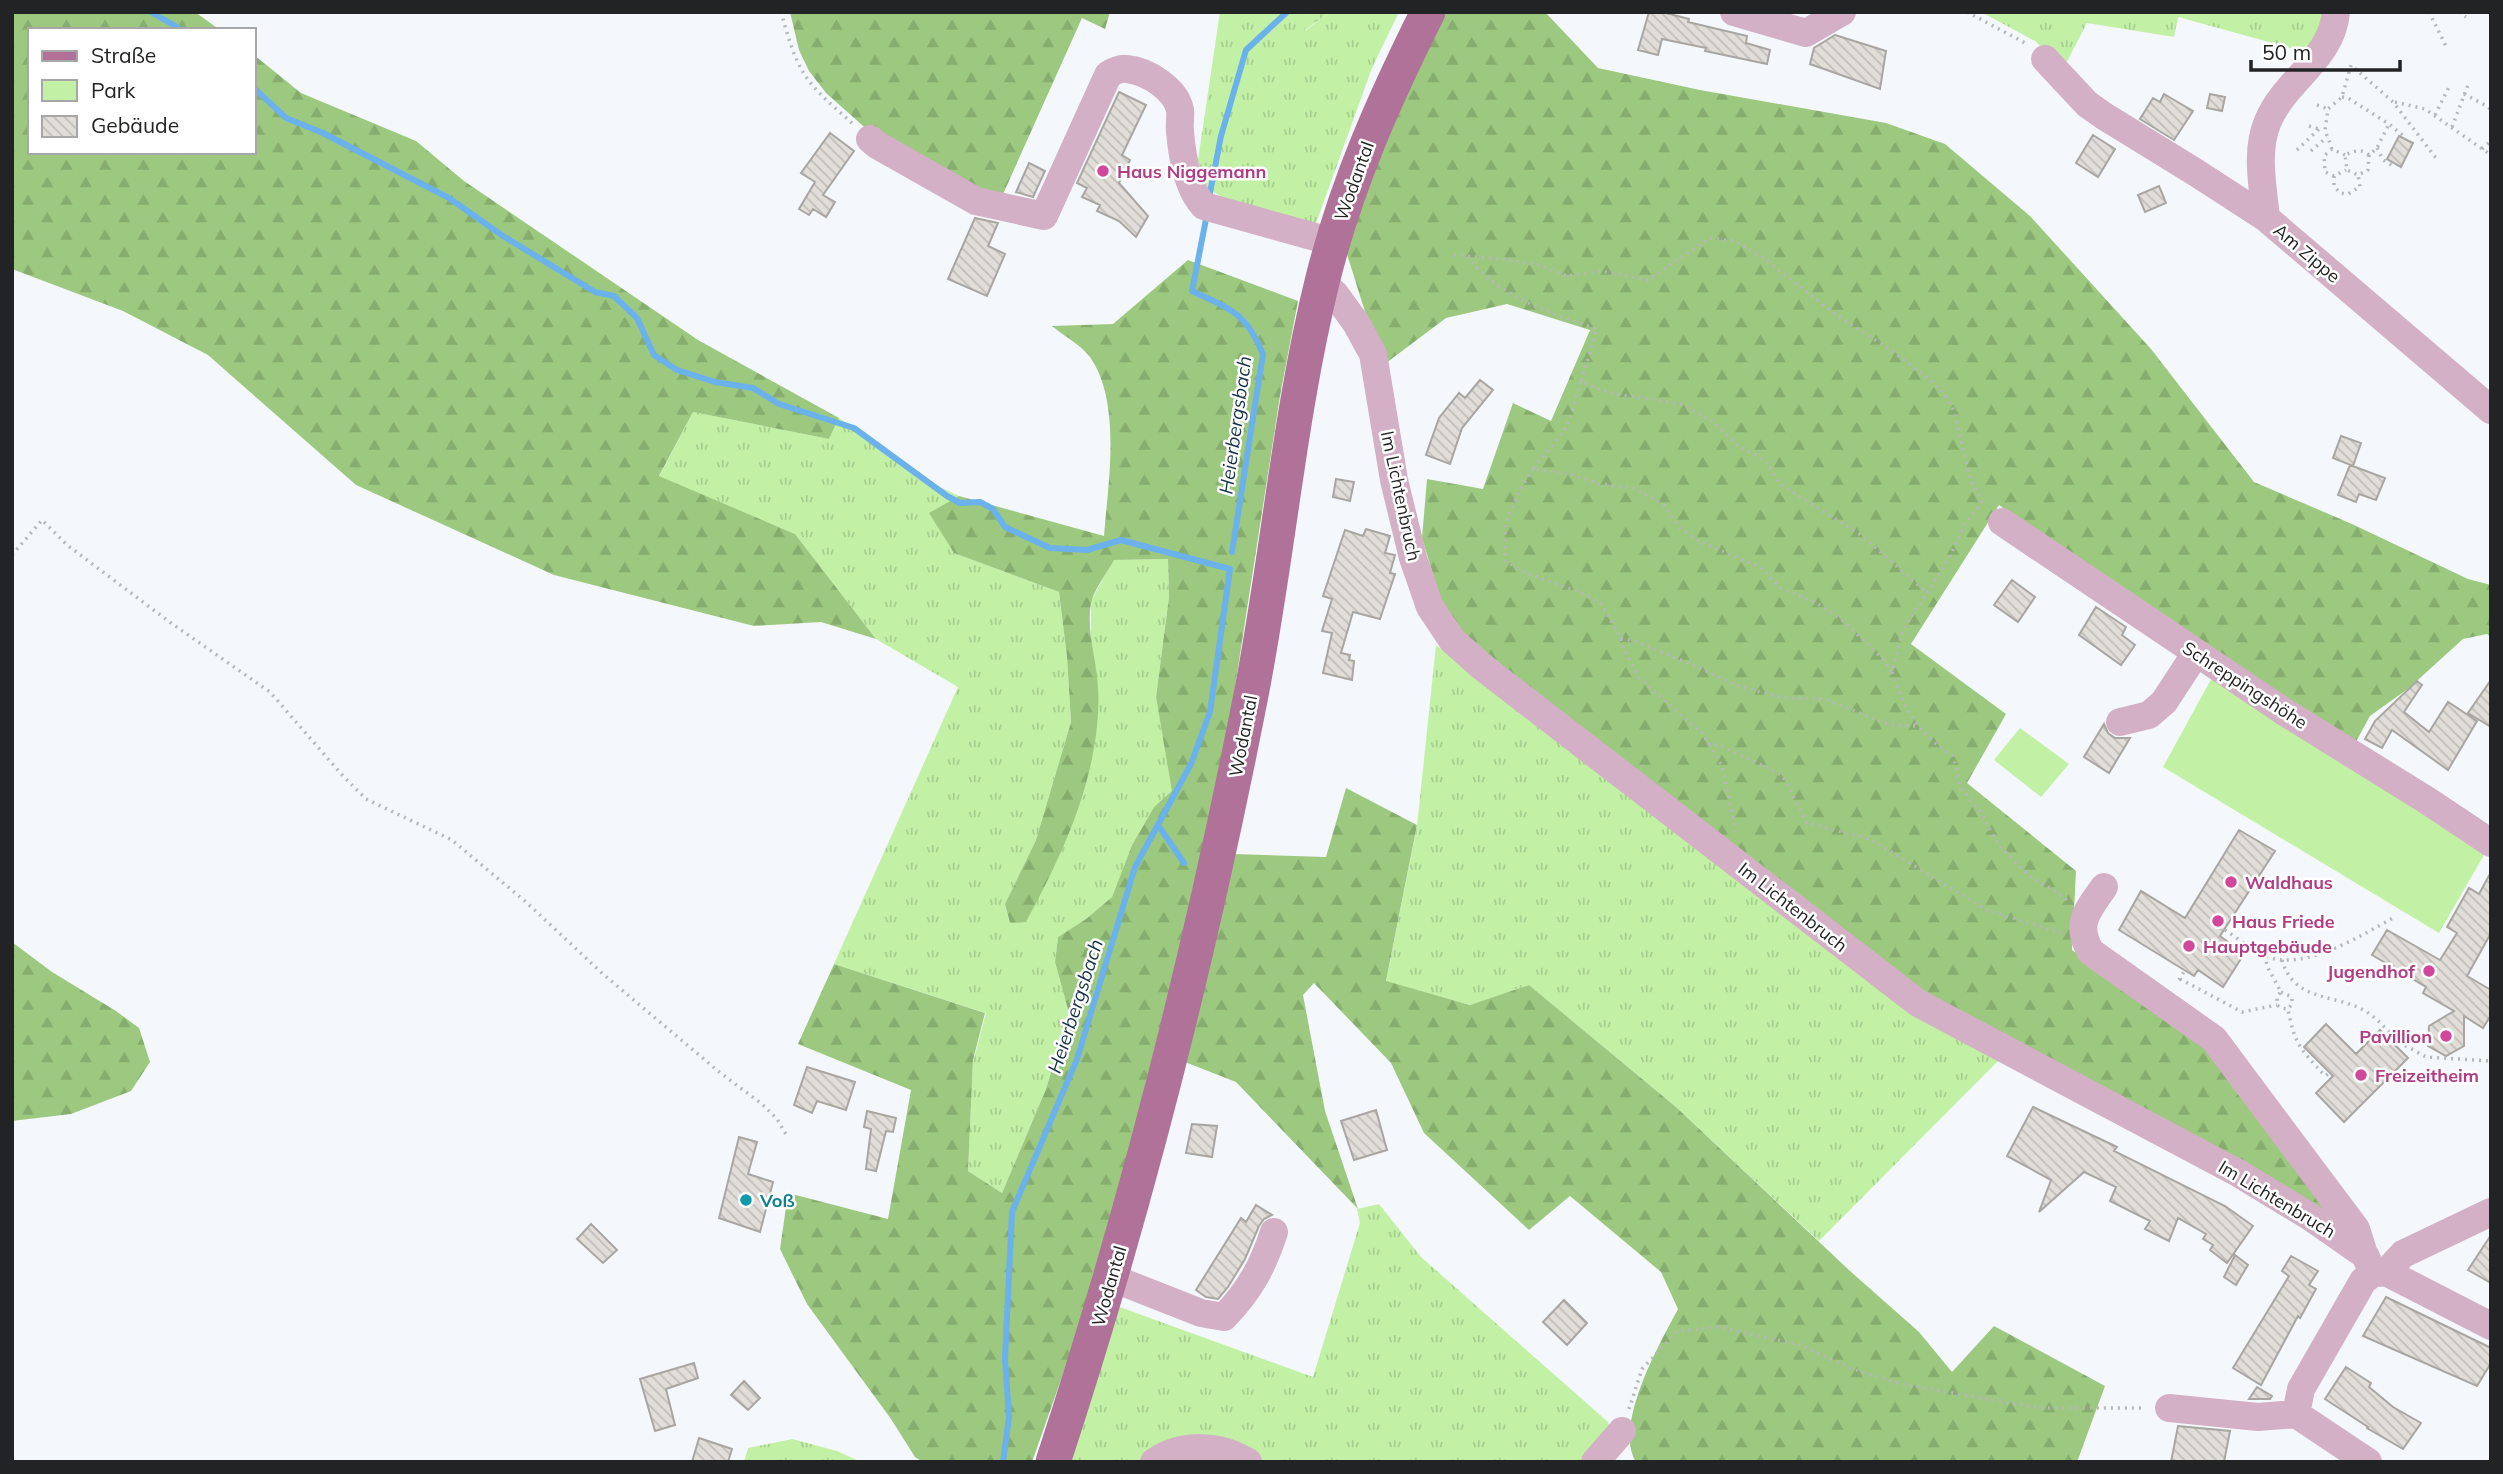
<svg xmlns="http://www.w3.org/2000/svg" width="2503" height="1474" font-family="Mulish,sans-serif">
<defs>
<pattern id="grass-tufts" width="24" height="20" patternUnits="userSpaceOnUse" patternTransform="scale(1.75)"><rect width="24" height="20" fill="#c2f0a5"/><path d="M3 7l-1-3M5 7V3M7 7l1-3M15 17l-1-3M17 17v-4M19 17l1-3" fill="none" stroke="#a6ce8e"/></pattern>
<pattern id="forest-firs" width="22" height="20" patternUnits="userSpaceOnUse" patternTransform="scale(1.75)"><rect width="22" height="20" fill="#9cc97f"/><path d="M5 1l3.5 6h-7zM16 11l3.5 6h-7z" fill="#86ac6e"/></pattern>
<pattern id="wetland-marsh" width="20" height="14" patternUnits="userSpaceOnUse" patternTransform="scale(1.75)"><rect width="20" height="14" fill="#c2f0a5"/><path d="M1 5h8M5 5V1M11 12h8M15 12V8" fill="none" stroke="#a6ce8e"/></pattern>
<pattern id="building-back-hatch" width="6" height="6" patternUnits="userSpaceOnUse" patternTransform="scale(1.75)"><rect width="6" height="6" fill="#e1ded9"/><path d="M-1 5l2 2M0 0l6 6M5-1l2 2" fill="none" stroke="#c1beba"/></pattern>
</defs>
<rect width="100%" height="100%" fill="#f4f8fc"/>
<path fill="url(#grass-tufts)" d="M1220,12H1307L1305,31L1330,12H1399L1372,68L1315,226L1226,200L1195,180Z
M1981,12H2329L2312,54L2178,17L2174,37L2087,23L2063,69L2035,41Z
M693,412L829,439L839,418L938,486L959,496L930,513L954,553L1059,592L1067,657L1071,722L1036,840L1005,904L1010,923L1098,687L1091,648V601L1113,560L1168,559L1169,597L1156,697L1173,791L1154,807L1132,845L1112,897L1086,919L1058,937L1055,962L1069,1013L1046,1089L1002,1193L968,1171L973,1062L986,1013L834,964L958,687L876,639L795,534L659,477Z
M1436,645L1684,835L2000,1059L1819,1241L1675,1106L1529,985L1471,1005L1386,982L1417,826Z
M1379,1204L1421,1257L1608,1422L1612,1433L1586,1462H1066L1117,1306L1313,1377L1360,1223L1357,1209Z
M792,1439L837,1451L861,1462H744L748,1448Z"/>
<path fill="url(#forest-firs)" d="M12,12H195L220,30H30V152H254V55L301,93L416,141L464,181L698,340L839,418L829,439L693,412L659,476L795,534L876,639L821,622L754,626L554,575L356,485L208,355L123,311L12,269Z
M790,12H1110L1105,29L1082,18L999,203L880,141L826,93L809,71L799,50Z
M1440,12H1545L1598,68L1700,90L1886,123L1945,144L2030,216L2151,349L2254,482L2352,524L2468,579L2491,585V637L2487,634L2463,639L2409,688L2370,716L2353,747L2108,585L1999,505L1911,644L2006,714L1967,783L2076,871L2072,950L2172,1016L2210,1044L2351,1231L1923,998L1609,753L1447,620L1422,538L1427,479L1483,489L1513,403L1551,421L1590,330L1507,304L1446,318L1382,366L1346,251L1385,129Z
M1188,260L1298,301L1280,396L1232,706L1195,889L1096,1280L1032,1462H923L915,1457L891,1419L807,1304L780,1249L788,1193L888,1219L911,1090L798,1044L834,964L985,1013L973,1060L968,1171L1002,1193L1046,1089L1069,1013L1055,962L1058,937L1086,919L1112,897L1132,845L1154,807L1172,791L1156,697L1169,597L1168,559L1114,560C1107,573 1094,589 1091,603C1086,632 1097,660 1098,688C1099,700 1098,714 1097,726C1090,796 1059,861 1026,922L1010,923L1005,904L1036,840L1071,722L1067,657L1059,592L954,553L929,513L959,496L1104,536C1108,484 1122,403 1090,357C1081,345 1064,336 1052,326L1113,324Z
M1346,788L1417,825L1386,981L1470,1005L1529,985L1676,1107L1850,1271L1919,1332L1952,1372L1994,1326L2105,1386L2077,1462H1636C1613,1425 1660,1343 1678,1309L1661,1272L1570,1196L1529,1230L1424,1133L1391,1063L1314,983L1303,995L1325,1111L1358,1209L1236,1082L1185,1062L1233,854L1326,857Z
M12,942L52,972L116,1011L139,1028L150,1062L131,1091L71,1114L12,1121Z"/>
<path fill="url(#wetland-marsh)" d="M1307,12H1330L1304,31Z"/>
<path fill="#c2f0a5" d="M2215,672L2488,848L2439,933L2163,767Z
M2020,728L2069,764L2041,797L1994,760Z"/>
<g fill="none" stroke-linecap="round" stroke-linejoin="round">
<path stroke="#6bb1ec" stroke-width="6" d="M151,12L182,30
M254,88L286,118L323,133L449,198L503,236L595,292L614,296L637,318L654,355L677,370L715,382L753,388L779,404L854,428L947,496L960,503L980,502L993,509L1005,527L1050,548L1087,550L1121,540L1230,569L1210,712L1191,764L1135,867L1077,1059L1012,1212L1005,1359L1009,1417L1003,1462
M1209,198L1221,136L1246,50L1287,12
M1207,214L1192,291C1230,309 1246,312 1263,354L1232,552
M1158,825L1184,863"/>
</g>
<path fill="url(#building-back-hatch)" stroke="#a9a6a2" stroke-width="2" d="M1649,12H1662L1689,19L1688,22L1747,36L1746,43L1770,50L1767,64L1705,51L1706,48L1662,39L1658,55L1638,50Z
M1835,35L1886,51L1880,89L1810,64L1814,48Z
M1119,92L1146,105L1122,155L1130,160L1119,183L1148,216L1136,237L1119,221L1097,211L1100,205L1082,197L1087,188L1077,183Z
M2164,94L2193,111L2174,140L2140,119L2153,98L2160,102Z
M2210,94L2225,97L2222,111L2207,108Z
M830,133L854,151L823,195L835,202L826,217L813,209L809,215L799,209L815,182L801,173Z
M2093,135L2115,149L2098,177L2076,163Z
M2399,136L2413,143L2401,167L2387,159Z
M1029,163L1045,171L1033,197L1016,192Z
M2159,186L2166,203L2145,212L2138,195Z
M975,218L998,223L988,246L1005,254L987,296L948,279Z
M1480,380L1493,390L1462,428L1450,464L1426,455L1439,418L1459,393L1465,398Z
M2341,436L2361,443L2353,466L2333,458Z
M2350,465L2385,478L2376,500L2359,494L2356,502L2338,495Z
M1336,479L1354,482L1350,501L1333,497Z
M1366,529L1390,536L1385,553L1395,555L1390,573L1395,574L1380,619L1353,612L1341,653L1350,655L1349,660L1354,661L1352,680L1323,673L1332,633L1322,631L1332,599L1323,596L1345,530L1363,536Z
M2012,580L2035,597L2018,622L1994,605Z
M2096,607L2126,627L2122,635L2135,645L2121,665L2079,635Z
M2491,680V727L2468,713Z
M2417,681L2422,685L2404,712L2429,732L2448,702L2477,721L2448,770L2392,730L2382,748L2365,739L2375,721Z
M2104,724L2108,733L2115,738H2130L2109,773L2084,757Z
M2239,830L2275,851L2220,936L2244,954L2223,987L2198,970L2194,976L2119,930L2141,891L2185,918Z
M2491,872V933L2467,976L2491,990V1015L2483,1028L2464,1016V1046L2446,1056L2428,1046L2429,1026L2454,1011L2423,993L2426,987L2372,955L2387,930L2440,960L2457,933L2447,927L2469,888L2479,894Z
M2326,1024L2356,1054L2380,1030L2408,1058L2344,1122L2316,1093L2333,1076L2304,1047Z
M807,1067L855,1082L846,1110L817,1101L812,1113L794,1105Z
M2033,1107L2117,1147L2114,1151L2225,1206L2253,1226L2227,1263L2210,1250L2213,1245L2203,1239L2206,1234L2178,1218L2169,1241L2145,1229L2150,1221L2110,1201L2116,1187L2084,1172L2039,1212L2051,1180L2007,1156Z
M1376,1110L1387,1150L1354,1160L1341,1121Z
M867,1111L896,1118L893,1132L886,1131L876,1171L866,1169L871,1129L864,1127Z
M1192,1124L1217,1126L1212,1157L1186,1153Z
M739,1137L757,1142L748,1174L773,1182L760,1232L719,1218Z
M1256,1205L1272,1215L1264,1219L1259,1226L1245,1259L1228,1287L1218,1299L1206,1297L1196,1290L1241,1218L1246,1222Z
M591,1224L617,1250L603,1263L577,1239Z
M2491,1235V1283L2468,1270Z
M2235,1255L2248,1265L2236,1285L2224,1277Z
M2291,1256L2318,1271L2309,1285L2316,1289L2300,1318L2298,1316L2261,1385L2233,1368L2289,1276L2282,1271Z
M2386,1297L2491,1348V1363L2477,1386L2363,1336Z
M1564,1300L1587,1323L1567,1345L1543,1322Z
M694,1363L698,1378L666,1389L675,1425L655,1431L640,1379Z
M2346,1367L2371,1383L2369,1387L2393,1407L2421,1423L2403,1449L2367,1428L2368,1427L2325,1399Z
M744,1381L760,1398L748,1410L731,1395Z
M2257,1387L2272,1396L2270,1399H2249Z
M2178,1426L2230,1431L2224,1462H2171Z
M699,1438L732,1449L728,1462H692Z"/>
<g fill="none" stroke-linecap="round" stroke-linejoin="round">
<path stroke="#b5b8bb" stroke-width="3.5" stroke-dasharray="2 5" stroke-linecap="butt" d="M781,12C787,33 793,56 804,74C817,94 837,109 854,125
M1967,12L2027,44
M2429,12L2446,46
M2459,12L2466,17
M2464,94L2487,106L2491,110
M2342,97L2348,98L2389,124L2405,137L2404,139
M2395,102L2425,109L2491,155
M2317,105L2328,109
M2435,115L2449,87
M2309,126L2319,129
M2452,127L2468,85
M2377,148L2383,160L2393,166L2395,163
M2332,149L2325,130L2328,109L2342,97L2351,65L2393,102L2436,158
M2482,149L2491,141
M2297,150L2319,129
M2311,151L2327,137
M2345,155L2332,149L2324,156L2325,172L2334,176L2346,170
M2369,155L2368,170L2358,175L2347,170L2345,155C2355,151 2361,148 2369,155L2377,148L2389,124
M2334,176V186L2340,193L2348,194L2360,187L2358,175
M1454,255L1511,260L1539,265L1567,276L1600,271L1648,280L1710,238L1735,241L1762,257L1839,317L1891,350L1941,389L1954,411L1970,479L1983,504
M1467,257C1500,297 1549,313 1597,329L1581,382L1609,393L1682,404L1715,423L1737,445L1765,460L1781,485L1861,535L1927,593L1948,560L1966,522L1982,503
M1581,382L1567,427L1533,469L1570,474L1600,484L1633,488L1663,504L1680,528L1700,542L1760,567L1780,588L1815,602L1842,620L1883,659L1892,672L1903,629L1927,593
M1533,469L1520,490L1505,524V561L1528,574L1580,592L1600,603L1621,638V643L1639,678L1702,733L1722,766L1736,831
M12,555L42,520L67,545L171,623L270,692L343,776L366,799L452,840L526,902L603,974L718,1071L762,1104L777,1119L787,1136
M1621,638L1634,641L1693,665L1741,687L1784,698L1823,699L1892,725L1917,726
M1892,672C1906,713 1916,731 1953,756L1961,788L1979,810L1998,844L2028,875L2064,897L2068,902
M1708,744L1719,745L1782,775L1807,823L1870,839L1987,910L2061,933
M2225,930C2241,940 2262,959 2282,960C2319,962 2362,935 2393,918
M2265,955L2267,966L2281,992L2277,996V1005L2281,1008L2288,1009C2295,1046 2300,1048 2325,1076L2330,1073
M2282,960C2294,1003 2336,993 2367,1012C2379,1020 2389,1032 2399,1042L2396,1046
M2180,979L2242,1012L2277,1005
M2179,980L2185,970
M2281,992L2292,997V1004L2288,1009
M2399,1042L2426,1057L2491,1061
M1629,1409L1642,1369L1678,1331L1719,1327L1800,1345L1852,1369L1902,1384L2040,1408H2145"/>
<path stroke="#d3b0c5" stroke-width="28" d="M1734,12L1806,33L1842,12
M2336,12C2332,59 2285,80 2268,121C2255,151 2263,187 2266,218L2491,410
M2045,59L2087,104L2104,116L2195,172L2266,218
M870,139L877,145L976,201L1044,216L1108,75C1114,71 1120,68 1127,69C1147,71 1176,89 1180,110C1181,116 1179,124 1180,131C1182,156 1187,189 1204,206L1333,242
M1322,282L1335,294L1356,323L1373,354L1394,480L1413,558L1430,607L1452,640L1481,666L1918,1003L2238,1173L2309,1216L2365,1255L2373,1273
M2002,522L2283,711L2428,801L2491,843
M2120,722L2149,715L2164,702L2196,653
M2104,887C2088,910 2074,924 2091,952L2214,1039L2356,1229L2364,1254
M2386,1272L2403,1254L2491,1212
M2373,1273L2386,1272L2491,1326
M1112,1278L1201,1313L1224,1317C1250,1290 1263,1266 1274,1232
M2169,1408L2258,1417L2296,1414
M2296,1414L2301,1389L2363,1281L2373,1273
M2296,1414L2368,1462
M1154,1462C1182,1443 1219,1444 1248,1462
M1595,1462L1622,1431"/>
<path stroke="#b1729a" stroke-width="35" d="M1053,1462C1136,1210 1200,955 1251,695C1278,557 1289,415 1323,278C1347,183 1384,100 1428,12"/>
</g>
<g fill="#d1479c" stroke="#fff" stroke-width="2.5">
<circle cx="1103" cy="171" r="7"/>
<circle cx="2231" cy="882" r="7"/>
<circle cx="2218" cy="921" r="7"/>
<circle cx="2189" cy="946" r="7"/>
<circle cx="2429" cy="971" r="7"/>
<circle cx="2446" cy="1036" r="7"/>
<circle cx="2361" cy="1075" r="7"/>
</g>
<circle fill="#0f9aa8" stroke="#fff" stroke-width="2.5" cx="746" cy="1200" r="7"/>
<g text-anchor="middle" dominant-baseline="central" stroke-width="5" stroke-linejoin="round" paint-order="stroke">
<g font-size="18" font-weight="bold" fill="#b23c85" stroke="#fff" text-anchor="start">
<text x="1117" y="171">Haus Niggemann</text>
<text x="2245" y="882">Waldhaus</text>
<text x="2232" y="921">Haus Friede</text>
<text x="2203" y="946">Hauptgebäude</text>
<text x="2415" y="971" text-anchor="end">Jugendhof</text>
<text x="2432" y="1036" text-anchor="end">Pavillion</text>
<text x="2375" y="1075">Freizeitheim</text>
</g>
<g font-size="18" fill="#222324" stroke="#fff">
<text transform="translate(1354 181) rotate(-70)">Wodantal</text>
<text transform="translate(2307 253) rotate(40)">Am Zippe</text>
<text transform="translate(1401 496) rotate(78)">Im Lichtenbruch</text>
<text transform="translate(2245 685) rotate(33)">Schreppingshöhe</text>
<text transform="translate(1243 736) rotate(-79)">Wodantal</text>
<text transform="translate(1793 907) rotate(38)">Im Lichtenbruch</text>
<text transform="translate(2277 1199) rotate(31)">Im Lichtenbruch</text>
<text transform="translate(1109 1286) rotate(-74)">Wodantal</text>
</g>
<g font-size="18" font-weight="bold" fill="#0d838f" stroke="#fff" text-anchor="start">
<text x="760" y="1200">Voß</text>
</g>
<g font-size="19" font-style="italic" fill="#14324b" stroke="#fff">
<text transform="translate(1235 425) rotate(-82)">Heierbergsbach</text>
<text transform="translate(1075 1006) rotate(-72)">Heierbergsbach</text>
</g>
</g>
<rect width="2503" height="1474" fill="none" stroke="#222324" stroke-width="28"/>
<rect x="28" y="28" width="228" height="126" fill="#ffffff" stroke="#a7a7a7" stroke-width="2"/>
<rect x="42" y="51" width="35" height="10" fill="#b1729a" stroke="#a7a7a7" stroke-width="2"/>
<text x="91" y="63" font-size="21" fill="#222324">Straße</text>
<rect x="42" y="80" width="35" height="21" fill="#c2f0a5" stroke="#a7a7a7" stroke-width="2"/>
<text x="91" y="98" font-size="21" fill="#222324">Park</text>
<rect x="42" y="116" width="35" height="21" fill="url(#building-back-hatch)" stroke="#a7a7a7" stroke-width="2"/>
<text x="91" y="133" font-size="21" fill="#222324">Gebäude</text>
<path d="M2251 60v10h149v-10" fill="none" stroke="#222324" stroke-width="3.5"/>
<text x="2262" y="60" font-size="21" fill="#222324" stroke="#ffffff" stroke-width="5" paint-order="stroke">50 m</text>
</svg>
